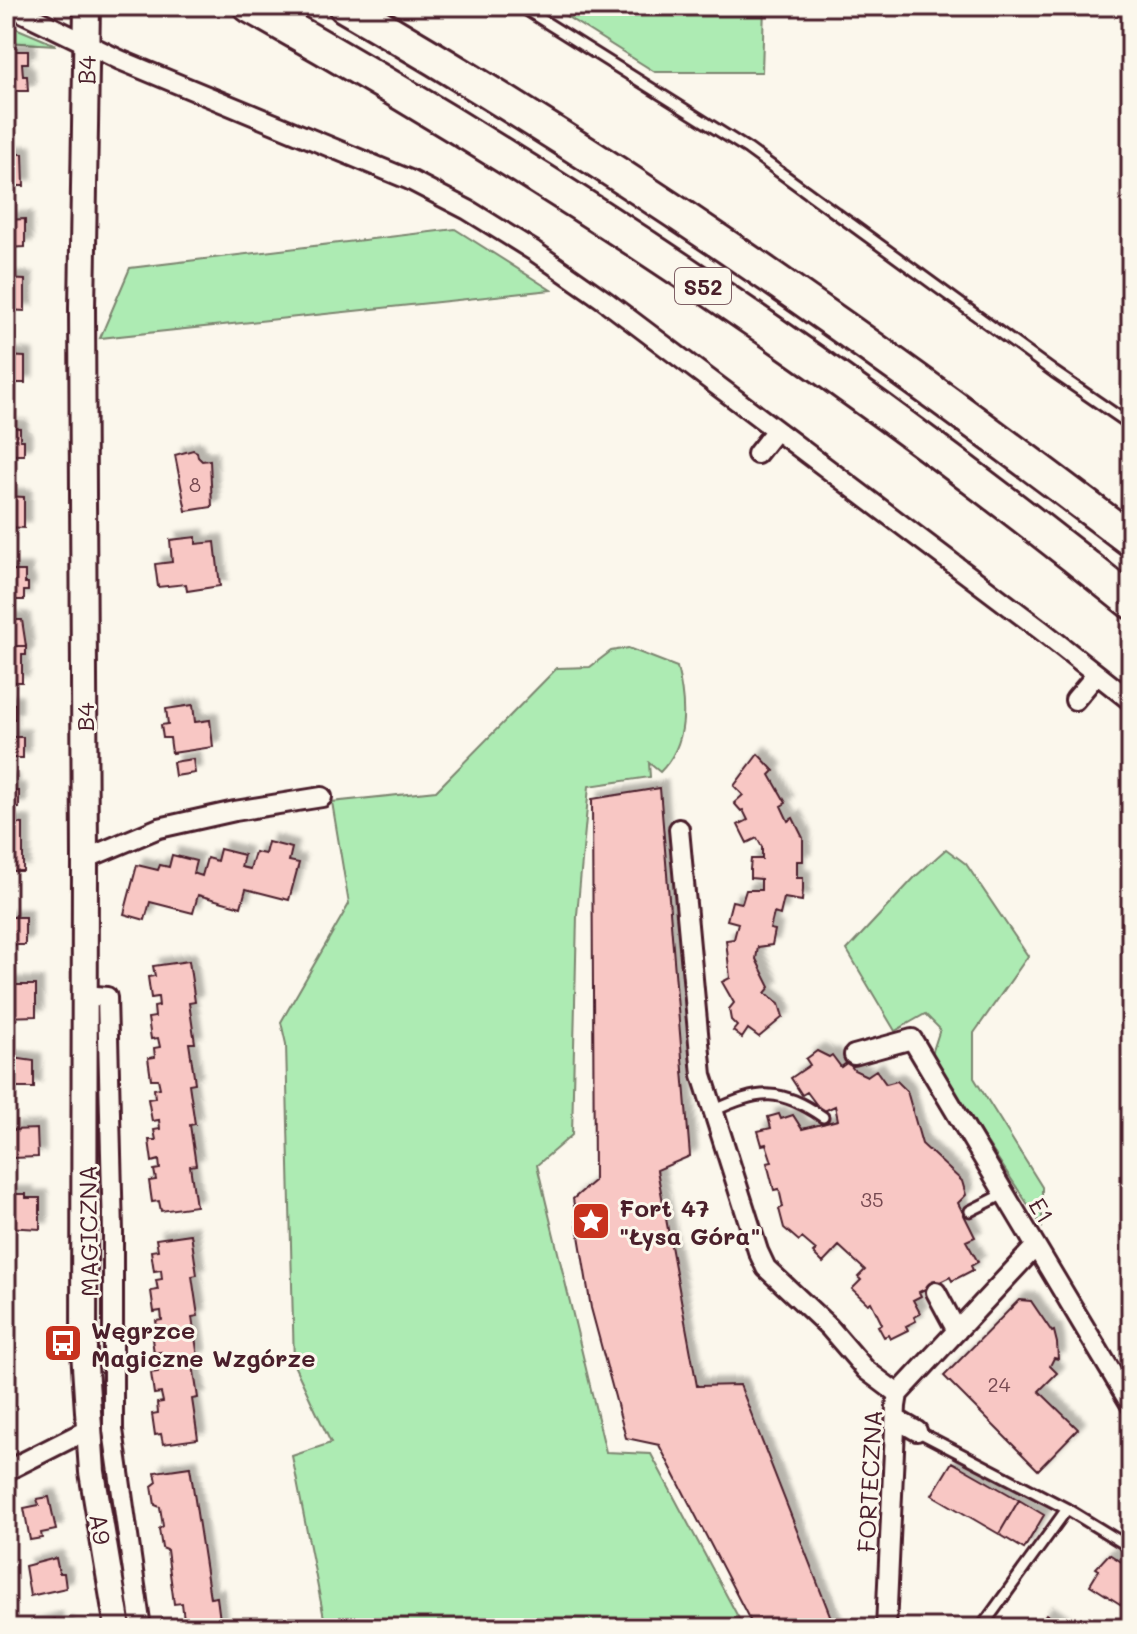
<svg xmlns="http://www.w3.org/2000/svg" width="1137" height="1634" font-family="Mali,sans-serif">
<defs>
<filter id="shadow"><feDropShadow dx="7" dy="-7" stdDeviation="2" flood-color="#0004"/></filter>
</defs>
<rect width="100%" height="100%" fill="#fbf7ec"/>
<filter id="ink" filterUnits="userSpaceOnUse"><feTurbulence type="fractalNoise" baseFrequency=".0125" numOctaves="2"/><feDisplacementMap in="SourceGraphic" scale="16" xChannelSelector="R" yChannelSelector="G"/><feConvolveMatrix kernelMatrix="1 2 1 2 8 2 1 2 1" color-interpolation-filters="sRGB"/></filter>
<g filter="url(#ink)">
<path fill="#adebb3" stroke="#7c856f" stroke-width="2" d="M550,6H764L762,72H655Z
M6,24L56,45L6,42Z
M455,229L551,290L100,338L130,268Z
M628,648L677,667C686,704 689,743 660,772L649,763L650,777L589,786L577,915L572,1135L537,1165L606,1452L651,1454L744,1628H326L292,1456L331,1443L294,1365L286,1044L281,1022L349,904L332,802L436,791L557,668L590,667L611,651Z
M946,849L966,864L1028,956L974,1033V1078L1042,1187V1226L931,1057L940,1029L925,1014L895,1031L847,950L915,877Z"/>
<path fill="#f8c7c4" stroke="#4a1f2b" stroke-width="2" filter="url(#shadow)" d="M7,51H28V63H22L23,76H27L28,91H6Z
M6,154H23L24,186H6Z
M25,219V247L6,248V220Z
M6,279L25,280V311L6,310Z
M6,356L25,357V383H6Z
M6,427L20,428V440H24V455H6Z
M193,450L197,452L198,457L202,461L210,460L212,507L186,511L175,455Z
M6,496L24,497V528L6,527Z
M196,537V544L215,542L220,586L187,591L186,584L158,587L155,564L172,562L170,540Z
M6,571H25V583H28V591H24V600H6Z
M6,620H22L26,646H6Z
M6,646H26V655H22V682H6Z
M6,703L15,704V719H10V737H23V758H6Z
M193,705L195,722L210,720L213,747L172,753L170,738H163L161,725L168,724L166,709Z
M758,754L774,771L770,775L786,803L781,806L788,821L793,818L803,838V861H797V878H803V890L802,901L784,898L780,915L774,913L770,929L775,930L772,945L758,947L756,959L770,987L765,993L779,1004L783,1017L759,1037L748,1029L742,1038L733,1031L737,1026L731,1020L729,1009L734,1003L722,982L730,978L726,940L734,939L738,923L727,920L732,901L742,903L746,890H761V879L750,878V869L751,859H762V847L757,838L747,843L738,825L748,820L743,810L741,811L734,803L743,795L734,786Z
M193,759L195,773L175,776L173,762Z
M6,782H12V791H19V808H6Z
M660,788L690,1156L657,1170L697,1386L740,1385L835,1628H754L659,1445L626,1438L591,1308L573,1199L594,1181L592,799Z
M6,823L23,824V871H6Z
M268,842L292,848L289,861L299,863L289,900L246,889L241,907L198,895L193,913L150,902L145,920L124,914L137,865L158,870L160,865L169,867L172,855L196,861L193,873L202,876L207,858L217,861L220,849L244,855L241,867L250,869L255,852L265,854Z
M6,917H25V945H6Z
M189,961L195,1002L189,1003L195,1043H189L195,1083L189,1084L195,1124L190,1125L196,1165L190,1166L196,1206L161,1211L159,1201L152,1202L149,1181L156,1180L154,1170L160,1169L159,1160L152,1162L149,1140H156L154,1130L160,1129L159,1120L152,1121L148,1099L155,1098L154,1089L160,1088L158,1079H151L148,1058L155,1057L154,1048L160,1047L158,1038L151,1039L148,1018L155,1017L154,1007L159,1006L158,997L151,998L148,977L155,976L153,966Z
M6,985H36V1016L6,1017Z
M817,1051L829,1057L832,1055L841,1067L848,1062L854,1070L867,1076L876,1070L886,1084L897,1081L907,1091L922,1144L962,1181L966,1195L958,1203L975,1237L966,1241L978,1262L971,1266L973,1270L952,1281L950,1277L919,1292L921,1296L913,1300L920,1313L914,1317L916,1321L906,1326L908,1330L890,1339L888,1335L884,1337L878,1326L882,1324L871,1302L868,1304L852,1289L861,1280L858,1277L865,1270L839,1246L823,1263L813,1253L816,1250L802,1238L799,1241L784,1228L779,1209L783,1207L779,1189L774,1190L767,1163L772,1162L766,1144L762,1145L758,1131L771,1128L768,1117L779,1114L781,1119L793,1115L802,1129L838,1120L835,1106L822,1112L807,1092L802,1095L791,1078L810,1065L806,1059Z
M6,1057L34,1061V1088H6Z
M37,1129L38,1157L12,1158L11,1147H6V1140H11V1130Z
M9,1194H26V1198H40V1229L6,1227Z
M191,1234L197,1275L192,1276L198,1316L192,1317L198,1357L192,1358L198,1398L192,1399L198,1439L163,1444L161,1434L155,1435L152,1414L158,1413L157,1403L163,1402L161,1393L154,1394L151,1373L158,1372L157,1362L162,1361L161,1352L154,1353L151,1332L158,1331L156,1321L162,1320L161,1311L154,1312L151,1291L158,1290L156,1280L162,1279L161,1270L154,1271L151,1251L158,1250L156,1239Z
M1019,1300L1031,1301L1052,1332L1054,1331L1057,1343L1058,1359L1054,1358L1050,1366L1057,1373L1039,1391L1078,1429L1038,1470L944,1376Z
M952,1462L1019,1500L999,1534L932,1495Z
M190,1467L210,1598L217,1597L221,1628H185L182,1603L174,1604L167,1550L162,1548L159,1529L163,1526L160,1507L155,1505L152,1486L157,1482L155,1472Z
M49,1497L56,1530L41,1533L42,1538L30,1540L24,1508L39,1505L37,1499Z
M1019,1500L1044,1515L1024,1549L999,1534Z
M1109,1554L1131,1568V1611L1090,1585L1099,1570L1096,1568Z
M56,1558L59,1573H64L66,1588L30,1596L25,1566Z
M1046,1614L1067,1628H1036Z
M55,1619L57,1628L66,1625V1628H24Z"/>
<g fill="none" stroke-linecap="round" stroke-linejoin="round">
<defs>
<path id="lane" d="M520,6L748,149L1054,372L1131,425
M713,1111C760,1089 780,1088 823,1117
M970,1211L1004,1194
M917,1431L1067,1509L1131,1548
M981,1628L1067,1509"/>
<path id="street" d="M9,6L120,60L410,180L468,210L534,251L604,300L1041,630L1131,701
M757,454L776,430
M1075,700L1096,675
M679,829L702,1075L758,1251L766,1268L829,1327L866,1370L898,1394
M85,859L159,828L235,811L322,797
M85,995L107,997L113,1232V1430L141,1628
M854,1055L912,1039L1131,1405
M936,1292L957,1331
M896,1419L917,1431
M6,1471L89,1429
M886,1628L896,1406L898,1394L1035,1247"/>
<path id="secondary" d="M87,6L82,308L85,859L84,1351L92,1472L118,1628"/>
<path id="highway" d="M250,6C559,179 856,379 1131,602
M345,6C620,165 879,347 1131,540"/>
</defs>
<use href="#lane" stroke="#4a1f2b" stroke-width="15"/>
<use href="#street" stroke="#4a1f2b" stroke-width="24"/>
<use href="#secondary" stroke="#4a1f2b" stroke-width="30"/>
<use href="#highway" stroke="#4a1f2b" stroke-width="38"/>
<use href="#lane" stroke="#fbf7ec" stroke-width="9"/>
<use href="#street" stroke="#fbf7ec" stroke-width="18"/>
<use href="#secondary" stroke="#fbf7ec" stroke-width="24"/>
<use href="#highway" stroke="#fbf7ec" stroke-width="32"/>
</g>
</g>
<defs>
<symbol id="sight-square" viewBox="-11 -11 22 22"><rect x="-9" y="-9" width="18" height="18" rx="4" fill="#c8321e" stroke="#fbf7ec"/><path d="M0-6L1.8-2.2L6-1.7L2.9 1.2L3.7 5.4L0 3.3L-3.7 5.4L-2.9 1.2L-6-1.7L-1.8-2.2Z" fill="#fff"/></symbol>
<symbol id="bus-square" viewBox="-11 -11 22 22"><rect x="-9" y="-9" width="18" height="18" rx="4" fill="#c8321e" stroke="#fbf7ec"/><path d="M-5-6H5V4H4V6H2V4H-2V6H-4V4H-5ZM-3.5-4V0h7V-4ZM-3.5 1.2v1.5H-2V1.2ZM2 1.2v1.5H3.5V1.2Z" fill="#fff"/></symbol>
</defs>
<g fill-rule="evenodd">
<use href="#sight-square" x="569" y="1199" width="44" height="44"/>
<use href="#bus-square" x="41" y="1321" width="44" height="44"/>
</g>
<g text-anchor="middle" dominant-baseline="central" stroke-width="6" stroke-linejoin="round" paint-order="stroke">
<g font-size="20" fill="#764951">
<text x="195" y="484">8</text>
<text x="872" y="1199">35</text>
<text x="999" y="1384">24</text>
</g>
<rect fill="#fbf7ec" stroke="#7f6065" stroke-width="2" x="675" y="268" width="56" height="36" rx="6"/>
<g font-size="22" font-weight="bold" fill="#4a1f2b">
<text x="703" y="286">S52</text>
</g>
<g font-size="24" fill="#4a1f2b" stroke="#fbf7ec">
<text transform="translate(86 70) rotate(-89)">B4</text>
<text transform="translate(84 717) rotate(-90)">B4</text>
<text transform="translate(1042 1210) rotate(59)">E1</text>
<text transform="translate(88 1231) rotate(-91)">MAGICZNA</text>
<text transform="translate(869 1481) rotate(-87)">FORTECZNA</text>
<text transform="translate(101 1529) rotate(81)">A9</text>
</g>
<g font-size="24" font-weight="bold" fill="#4a1f2b" stroke="#fbf7ec" text-anchor="start">
<text x="619" y="1207">Fort 47<tspan x="619" dy="28">"Łysa Góra"</tspan></text>
<text x="91" y="1329">Węgrzce<tspan x="91" dy="28">Magiczne Wzgórze</tspan></text>
</g>
</g>
<rect width="1137" height="1634" fill="none" stroke="#fbf7ec" stroke-width="32"/>
<rect x="16" y="16" width="1105" height="1602" fill="none" stroke="#4a1f2b" stroke-width="3" filter="url(#ink)"/>
</svg>
